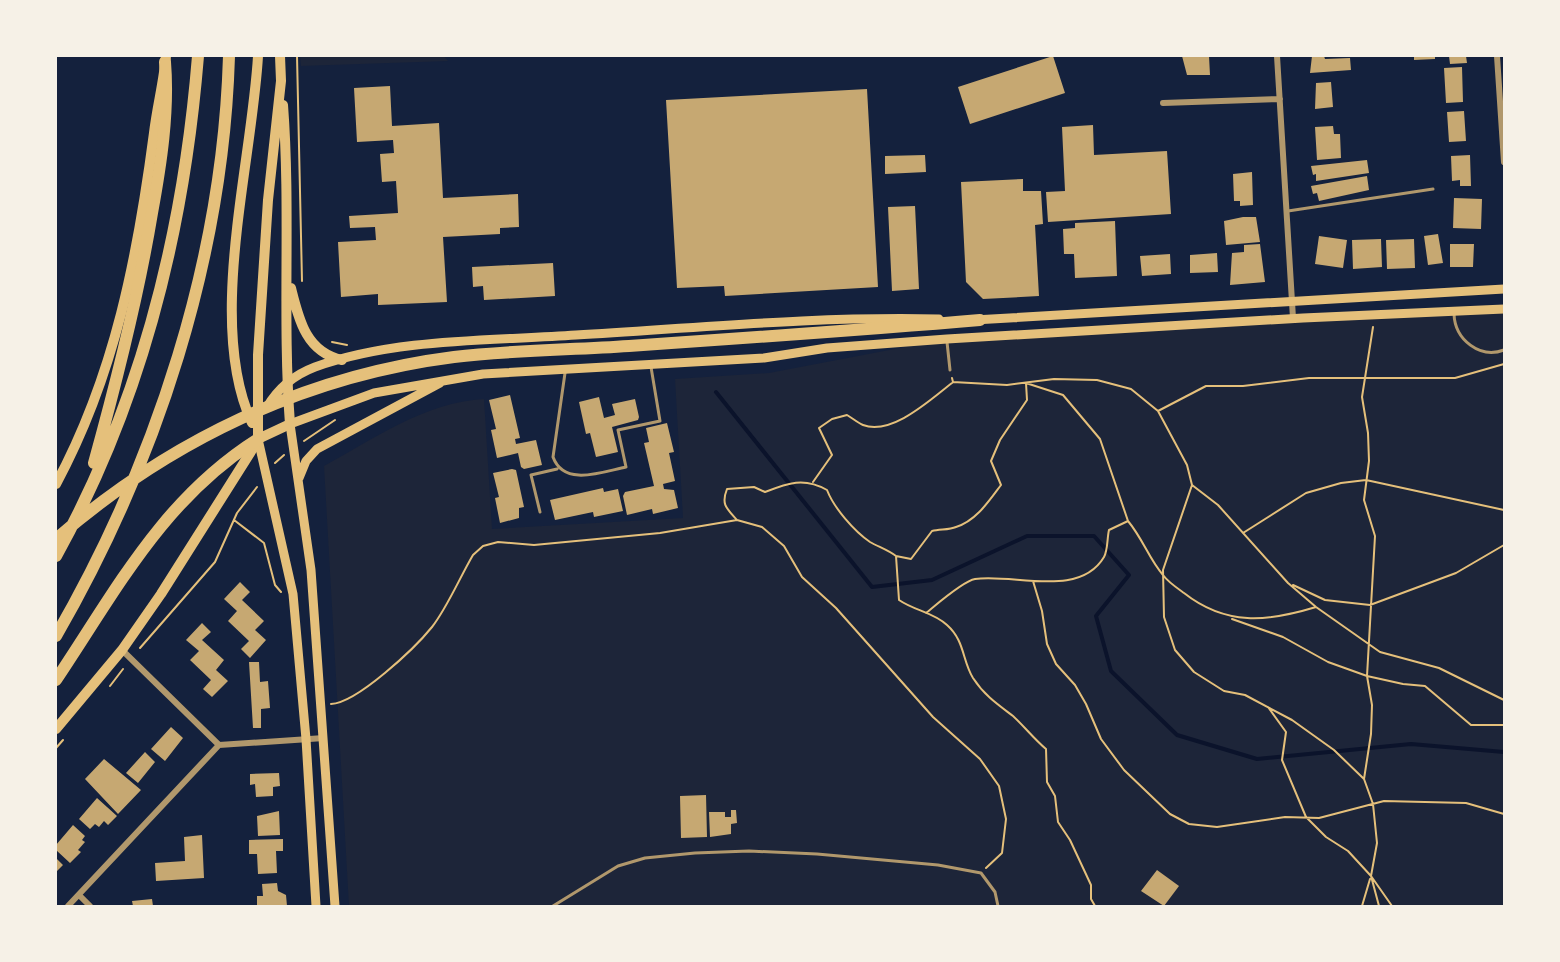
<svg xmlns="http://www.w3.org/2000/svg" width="1560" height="962" font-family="Barlow,sans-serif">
<rect width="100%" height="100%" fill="#14213d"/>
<path fill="#1d2539" d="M300,56H444L448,61L301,66Z
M1504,309V906H349L324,466C374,439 425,402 484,399L492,529L683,518L675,379L769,373L947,339Z"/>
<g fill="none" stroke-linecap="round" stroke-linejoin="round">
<path stroke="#0b132b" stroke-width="4" d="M716,392L872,587L932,580L1027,536H1094L1129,575L1096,616L1111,671L1177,735L1257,759L1411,744L1504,752"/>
</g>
<path fill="#c6a872" d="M1053,56L1065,93L970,124L958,87Z
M1182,56H1209L1210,75H1187Z
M1312,56H1324L1325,59L1350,58L1351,70L1310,73Z
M1414,56H1435V59L1414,60Z
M1449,56H1466L1467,63L1450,64Z
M1462,67L1463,102L1446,103L1444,68Z
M1331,82L1333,107L1315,109L1316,83Z
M390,86L392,126L439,123L443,198L518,194L519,227L500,228V234L443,237L447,302L378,305V294L341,297L338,242L376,240L375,227L350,228L349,216L398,213L396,181L382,182L380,154L394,153L393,140L357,142L354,88Z
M867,89L878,287L725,296L724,286L677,288L666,100Z
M1464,111L1466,141L1449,142L1447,112Z
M1093,125L1094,155L1167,151L1171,214L1048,222L1046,192L1065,191L1062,127Z
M1333,126L1334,134H1340L1341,158L1317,160L1315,127Z
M925,155L926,172L885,174V156Z
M1470,155L1471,186H1460V180L1452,181L1451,156Z
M1367,160L1369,173L1316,181V174L1313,175L1311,166Z
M1252,172L1253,205L1240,206V201H1234L1233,174Z
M1367,176L1369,190L1319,201L1317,193L1313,194L1311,186Z
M1023,179V191H1041L1043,224L1035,225L1039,296L983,299L966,282L961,182Z
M1454,198L1482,199L1481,229L1453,228Z
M915,206L919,289L892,291L888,207Z
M1243,217H1256L1260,242L1226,245L1224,221Z
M1115,221L1117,276L1075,278L1074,254H1064L1063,229L1075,228V223Z
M1438,234L1443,263L1428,265L1424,236Z
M1319,236L1347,240L1343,268L1315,264Z
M1381,239L1382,267L1353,269L1352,240Z
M1414,239L1415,268L1387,269L1386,240Z
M1260,244L1265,282L1230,285L1232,253L1244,252V245Z
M1450,244H1474L1473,267H1450Z
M1217,253L1218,272L1190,273V255Z
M1170,254L1171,274L1142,276L1140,256Z
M553,263L555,296L484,300L483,286L473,287L472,267Z
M510,395L520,438L515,439L516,444L536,440L542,465L524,469L521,467L518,453L497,458L491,430L496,429L489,400Z
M599,397L604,418L615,415L612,404L635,399L639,417L638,420L612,427L618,452L596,457L590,433L586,434L579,402Z
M667,423L674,452L669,453L675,481L663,484L664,489L674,490L678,508L653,514L652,509L627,515L623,496L625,492L654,486L644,443L649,442L646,428Z
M512,469L516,470L524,507L519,508V518L500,523L495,498L499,497L493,473Z
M603,488L604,492L618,489L623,511L594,517L593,512L555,520L550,500Z
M240,582L250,592L242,600L264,621L255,630L266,640L250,658L241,649L249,641L228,621L237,611L224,599Z
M202,623L211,632L202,640L224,660L216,670L228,681L212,697L203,689L211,680L190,660L199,651L186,640Z
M249,662H259L260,682L268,681L270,708L261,709V728H253Z
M171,727L183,738L165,761L151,749Z
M145,752L155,762L138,783L126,773Z
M104,759L141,790L118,814L85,779Z
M279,773L280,786L273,787V796L256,797L255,784L250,785V774Z
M706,795L707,837L681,838L680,796Z
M97,798L117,816L108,825L104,821L99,827L95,824L90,829L79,819Z
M731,810H736L737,823L731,824V834L710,837L709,812H725V817H731Z
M279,811L280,835L258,836L257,816Z
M73,825L85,836L82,840L85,842L78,850L81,852L70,863L56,850V845Z
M202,835L204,878L156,881L155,863L185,861L184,837Z
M283,839V851H276L277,873L258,874L257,854H249V840Z
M56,858L63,865L56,872Z
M1157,870L1179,886L1164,906L1141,891Z
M277,883L278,891L286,895L287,906H257V896H263L262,884Z
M152,899L153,906H133L132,901Z"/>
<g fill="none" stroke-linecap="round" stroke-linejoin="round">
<path stroke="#e5c07b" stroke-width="2" d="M297,56L302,281
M454,56H459
M332,342L347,345
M952,378L953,382L1007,385L1054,379L1097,380L1131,389L1158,411L1187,465L1192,485L1163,570L1164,617L1175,650L1194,672L1224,691L1245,695L1292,720L1334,750L1364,779L1373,804L1377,843L1371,876L1379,906
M1158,411L1206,386H1243L1309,378H1455L1504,364
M304,441L335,420
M275,463L284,455
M813,482L832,455L819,428L832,419L847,415C852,418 858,423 863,425C892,436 931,399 952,383
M1192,485L1218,505L1288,583L1316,607L1380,652L1439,668L1504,700
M234,520L264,543L275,585L281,592
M737,520C726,508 721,504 727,489L754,487L765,492C788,483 804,477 827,490C834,508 854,531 870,542C879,547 888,550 896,556L899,600C915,611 933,612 947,625C965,641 962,660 973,678C984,695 997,704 1013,716C1024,726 1034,739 1046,749L1047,782L1055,796L1058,822L1070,840L1091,885V899L1095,906
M1243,533L1306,493L1341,483L1366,480L1504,510
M896,556L911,559L932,531C940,529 949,530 956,527C976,521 989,501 1001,485L991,461L1000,440L1027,400L1026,383L1063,395L1100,439L1128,521
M1033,581L1042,611L1047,644L1056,664L1075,685L1086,704L1101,739L1124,770L1170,814L1189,824L1217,827L1285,817L1319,818L1384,801L1466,803L1504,814
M1293,585L1325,600L1370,605L1456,573L1504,545
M926,613C936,605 963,581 975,579C1013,573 1079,599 1104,557C1108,550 1107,538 1109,530L1128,521C1143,539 1149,559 1163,575C1168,582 1177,588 1184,593C1226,626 1267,622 1316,607
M1232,619L1283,637L1328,662L1367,676L1403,684L1425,686L1471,725H1504
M140,648L215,562L237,513L257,487
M110,686L123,669
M331,704C357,703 415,648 432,627C447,608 460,577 473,555L483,546L498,542L534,545L660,533L737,520L762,527L784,546L802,577L836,608L933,717L980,759L999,786L1006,819L1002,853L986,868
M1268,707L1286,732L1282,760L1306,817L1326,837L1348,851L1371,876L1392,906
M56,748L63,740
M1364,779L1371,734L1372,705L1367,676L1375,536L1364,500L1369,461L1368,433L1362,397L1373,327
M1362,906L1370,879"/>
<path stroke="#b1986c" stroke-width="3" d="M1288,211L1433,189
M1454,314C1455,340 1480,359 1504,350
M947,342L950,370
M565,373L553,457C564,487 602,472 626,467L618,430L660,421L651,367
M540,512L531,475L557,469
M553,906L618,866L645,858L695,853L749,851L817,854L938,865L981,873L995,892L998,906"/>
<path stroke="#b1986c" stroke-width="6" d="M1277,56L1293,318
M1497,56L1504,162
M1163,103L1280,99
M122,650L219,745L324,738
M79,895L90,906
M68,906L219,745"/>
<path stroke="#e5c07b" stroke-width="9" d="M974,320L1504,289
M267,407C278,388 294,375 315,367C396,338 491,341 576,335C696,328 818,316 939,319
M258,439L293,594L306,739L316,906
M299,478L306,461L317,449L440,383
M335,906L311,570L290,424L374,393L483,374L764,358L827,348L947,339L1303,318L1504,309"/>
<path stroke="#e5c07b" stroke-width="10" d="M291,288C299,320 306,352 342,360
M252,423C206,325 252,163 258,56
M258,439V355L268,200L281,81L280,56
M258,439L290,424C282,318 291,211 283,105
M56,484C115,375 138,255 154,133C157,107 164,81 166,56
M56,729L122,650L161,594L257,442"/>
<path stroke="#e5c07b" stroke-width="12" d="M94,463C117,380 138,298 152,213C161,164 169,112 165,62
M56,539C169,441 304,376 454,357C512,350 571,350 629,346C746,338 863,330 980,320
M56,556C141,403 184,229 198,56
M56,636C157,461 223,258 229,56
M56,680C117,589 163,499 258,439"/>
</g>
<rect width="1560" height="962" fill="none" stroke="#f6f1e7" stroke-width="114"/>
</svg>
